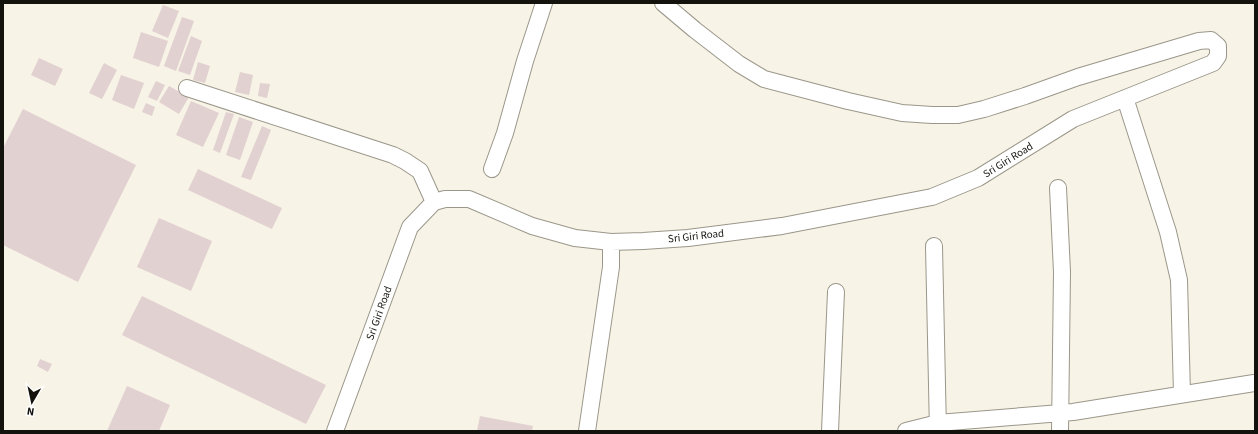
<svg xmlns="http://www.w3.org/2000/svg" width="1258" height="434" font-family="'Source Sans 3',sans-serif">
<rect width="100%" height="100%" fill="#f7f3e6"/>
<path fill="#e2d1d1" d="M163,5L179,11L168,38L152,31Z
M182,17L194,21L176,71L164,66Z
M141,32L168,41L159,67L133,58Z
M191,36L202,41L190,75L178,71Z
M39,58L63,69L55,86L31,75Z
M198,62L210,66L205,83L193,80Z
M104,63L117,70L102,99L89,93Z
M240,72L253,75L249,95L235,92Z
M121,75L144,83L134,109L112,100Z
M156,81L165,85L157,101L148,97Z
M260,83L270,84L267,98L258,96Z
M169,86L189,97L179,114L159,102Z
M191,101L219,113L203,147L176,135Z
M146,103L155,107L152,116L142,112Z
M23,109L136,165L78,282L3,245V148Z
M226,112L234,114L220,153L213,150Z
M239,117L253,122L240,160L226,155Z
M262,126L271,130L251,180L241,177Z
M198,169L282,208L272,229L188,190Z
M159,218L212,241L191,291L137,267Z
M142,296L326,385L306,424L122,335Z
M40,359L52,364L48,372L37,366Z
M127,386L170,405L159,431H107Z
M480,416L533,426L532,431H477Z"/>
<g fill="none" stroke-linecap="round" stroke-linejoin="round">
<defs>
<path id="minor" d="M187,88L393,155L405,161L420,171L434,202
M1125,98L1168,232L1179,280L1182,394
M492,169L505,133L525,61L544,3
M1058,188L1062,272L1060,431
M934,246L938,431
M335,431L410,227L434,202L445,199H469L532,226L575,238L611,242L643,241L688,238L782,226L932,197L978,178L1073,119L1213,63L1218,56V46L1211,40L1199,41L1078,77L1025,96L984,109L958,115H932L902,113L848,101L764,79L739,64L695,30L663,3
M587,431L611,267V242
M830,431L836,292
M906,431L938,423L1073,412L1254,383"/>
</defs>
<use href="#minor" stroke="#9a978a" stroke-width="18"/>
<use href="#minor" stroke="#fff" stroke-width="16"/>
</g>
<g text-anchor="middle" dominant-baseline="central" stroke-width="4" stroke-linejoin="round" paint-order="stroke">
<g font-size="11" fill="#13120d" stroke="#fff">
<text transform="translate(1008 160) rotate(-32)">Sri Giri Road</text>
<text transform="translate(696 236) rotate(-6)">Sri Giri Road</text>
<text transform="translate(379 313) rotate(-70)">Sri Giri Road</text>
</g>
</g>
<rect width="1258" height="434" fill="none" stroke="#13120d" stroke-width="8"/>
<g transform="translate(32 402) rotate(189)" stroke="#ffffff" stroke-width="3" paint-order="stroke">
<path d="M0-3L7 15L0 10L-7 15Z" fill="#13120d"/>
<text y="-6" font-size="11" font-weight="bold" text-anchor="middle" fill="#13120d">N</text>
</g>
</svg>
